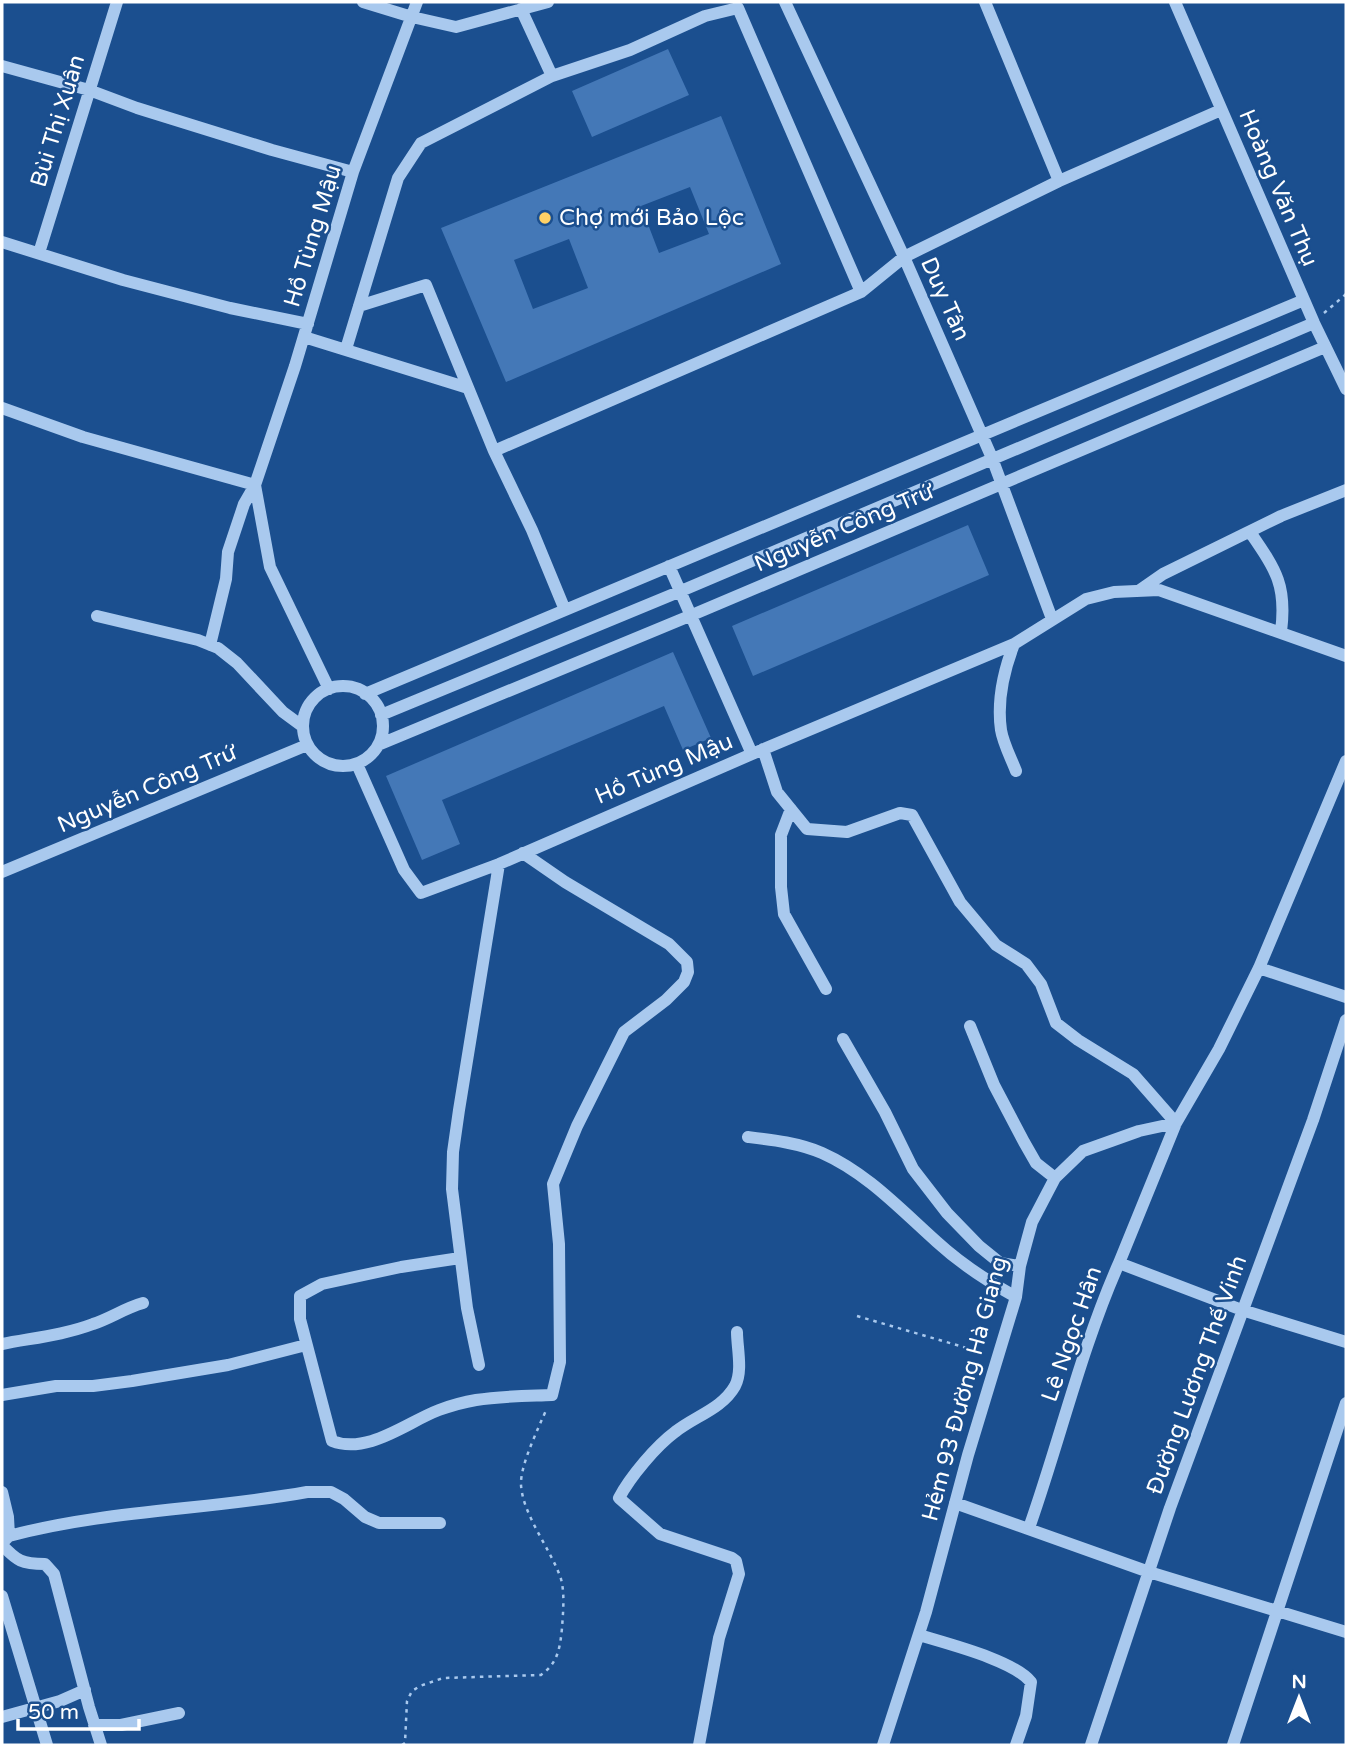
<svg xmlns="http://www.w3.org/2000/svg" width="1348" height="1747" font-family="'Varela Round',sans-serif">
<rect width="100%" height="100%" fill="#1b4f8f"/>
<path fill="#4478b7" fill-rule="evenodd" d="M668,49L689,95L592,137L572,91Z
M721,116L781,264L506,382L441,228ZM690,187L709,234L659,253L641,206ZM569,239L588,288L533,309L514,260Z
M968,525L989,575L753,676L732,626Z
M673,652L711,738L683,750L664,706L442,800L460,844L422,860L386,776Z"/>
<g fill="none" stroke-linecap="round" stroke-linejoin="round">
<path stroke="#a9c9ee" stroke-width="2.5" stroke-dasharray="3.5 5" stroke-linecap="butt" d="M1324,313L1345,295L1346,291
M857,1316L984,1353
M402,1745L405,1743L407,1701L412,1691L420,1686L443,1678L541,1675C558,1663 560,1648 562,1628C563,1613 565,1594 561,1579C551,1549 523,1516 521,1485C520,1465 539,1427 547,1408"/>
<path stroke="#a9c9ee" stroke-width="12" d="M363,2L412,17L456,27L548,2
M785,2L904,257L992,458L1052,619
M985,2L1059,181
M1175,2L1314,323L1346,389
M521,9L552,76
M2,66L89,90L137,108L272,150L353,172
M2,242L123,280L230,308L308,324
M39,253L117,2
M359,306L426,285L494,451L861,292L904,257L1059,181L1221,110
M304,337L468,388
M346,349L398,178L421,143L552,76L630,50L705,16L738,8L861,292
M2,408L83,437L255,485L244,504L228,552L226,579L210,645
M494,451L532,530L565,610
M1250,532C1276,570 1287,585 1281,632
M669,566L752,754
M1140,590L1163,574L1281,516L1346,490
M97,616L198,640L218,648L237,663L283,712L302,726
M1014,644C1004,670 997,702 1001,730C1003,743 1011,758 1016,771
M303 726a40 40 0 1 1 80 0a40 40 0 1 1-80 0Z
M329,689L270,567L255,485L295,366L353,172L417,2
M365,694L1304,300
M381,715L681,591L1314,323
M378,745L692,615L1325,347
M763,749L777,792L807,829L847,832L900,813L912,815L960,902L996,945L1026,964L1041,984L1056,1023L1078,1040L1133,1074L1176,1123L1139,1131L1083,1151L1055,1178L1032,1222L1020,1266L1016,1297L968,1455L926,1612L883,1745
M357,764L404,870L421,893L499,864L752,754L1014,644L1086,599L1114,592L1159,590L1346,656
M791,809L781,835V887L784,914L826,989
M2,872L307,745
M1259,968L1346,997
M970,1026L994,1085L1024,1142L1036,1163L1055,1178
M843,1039L885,1112L913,1169L947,1213L979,1246L1000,1263L1020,1266
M748,1137C773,1140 799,1143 822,1153C867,1173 900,1209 937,1242C961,1264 987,1281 1016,1297
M460,1258L401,1267L322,1284L300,1296V1319L332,1441C368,1455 407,1422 439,1410C450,1406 464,1402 476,1400C501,1396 527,1396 552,1395L560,1362L559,1244L553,1184L577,1126L624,1032L666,1000L684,982L688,972L687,962L669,944L565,882L523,853
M1119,1263L1176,1123L1219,1049L1259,968L1346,761
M2,1344C32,1338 64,1335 93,1324C111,1318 125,1308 143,1303
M479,1365L467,1308L452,1189L453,1152L459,1110L499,864
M2,1395L56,1386H93L132,1381L228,1365L306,1345
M2,1492L8,1517L9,1536L5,1540
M955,1503L1149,1572L1346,1632
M1029,1528C1060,1440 1081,1349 1119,1263L1242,1310L1346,1342
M9,1536C106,1510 208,1510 307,1492H331L344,1499L365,1517L379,1523H440
M2,1545C17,1561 22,1564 45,1564L54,1574L89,1707L101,1745
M2,1596L47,1745
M919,1635C948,1644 1013,1660 1031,1682L1026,1716L1016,1745
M2,1717L60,1701L85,1690
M94,1725H121L179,1713
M699,1745L719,1638L739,1574L736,1561L732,1558L660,1534L619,1498C630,1477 656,1446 675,1432C695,1416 722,1409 735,1386C743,1371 737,1348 737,1332
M1091,1745L1170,1508L1313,1120L1346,1020
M1233,1745L1346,1403"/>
</g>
<circle fill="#ffd166" stroke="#1b4f8f" stroke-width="2.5" cx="545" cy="218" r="7"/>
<g text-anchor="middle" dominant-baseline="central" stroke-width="5" stroke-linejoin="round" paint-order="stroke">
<g font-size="23" fill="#fff" stroke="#1b4f8f">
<text transform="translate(58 121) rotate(-73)">Bùi Thị Xuân</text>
<text transform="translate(1278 188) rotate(67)">Hoàng Văn Thụ</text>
<text transform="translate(313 236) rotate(-73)">Hồ Tùng Mậu</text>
<text transform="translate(945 299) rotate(66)">Duy Tân</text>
<text transform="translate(844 528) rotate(-23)">Nguyễn Công Trứ</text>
<text transform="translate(664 769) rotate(-23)">Hồ Tùng Mậu</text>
<text transform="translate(147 789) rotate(-23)">Nguyễn Công Trứ</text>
<text transform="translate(1072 1334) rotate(-71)">Lê Ngọc Hân</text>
<text transform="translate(1197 1375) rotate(-70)">Đường Lương Thế Vinh</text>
<text transform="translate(965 1389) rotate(-75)">Hẻm 93 Đường Hà Giang</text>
</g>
<g font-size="23" fill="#fff" stroke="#1b4f8f" text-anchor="start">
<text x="559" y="218">Chợ mới Bảo Lộc</text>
</g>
</g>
<rect width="1348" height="1747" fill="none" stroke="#ffffff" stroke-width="7"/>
<g transform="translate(1299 1698)" stroke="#1b4f8f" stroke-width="5" paint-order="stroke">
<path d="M0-5L12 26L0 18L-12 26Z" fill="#ffffff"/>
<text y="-10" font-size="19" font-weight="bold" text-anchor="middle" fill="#ffffff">N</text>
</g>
<path d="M18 1719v10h121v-10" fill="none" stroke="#ffffff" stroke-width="3.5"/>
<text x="28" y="1719" font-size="21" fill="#ffffff" stroke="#1b4f8f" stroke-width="5" paint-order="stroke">50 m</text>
</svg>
